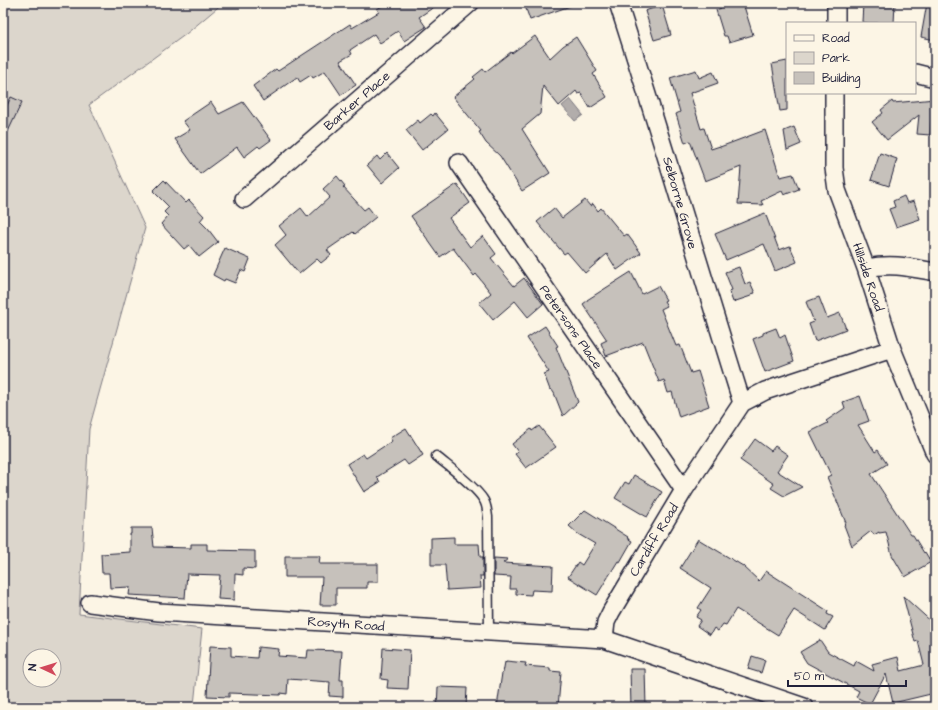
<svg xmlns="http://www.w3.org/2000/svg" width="938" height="710" font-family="'Architects Daughter',sans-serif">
<rect width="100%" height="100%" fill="#fcf5e5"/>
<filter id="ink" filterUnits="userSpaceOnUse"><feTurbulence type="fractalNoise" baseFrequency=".025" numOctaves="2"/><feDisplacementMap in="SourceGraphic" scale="8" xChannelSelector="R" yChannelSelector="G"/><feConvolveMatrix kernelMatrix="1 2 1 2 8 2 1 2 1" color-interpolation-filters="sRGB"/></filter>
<g filter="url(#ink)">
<path fill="#dcd6cc" stroke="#7f7c84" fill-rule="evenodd" d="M3,3H223L186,34L89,105L145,228L89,429L79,614L202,629L194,705L197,707H3ZM30,656H54V680H30Z"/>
<path fill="#b2adab" stroke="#78757e" d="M570,99L583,115L575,121L562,106Z"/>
<path fill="#c6c1bb" stroke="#22223b" d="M387,3H440L419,17L426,27L404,41L398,31L380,43L374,34L350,50L352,54L340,61L356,85L341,95L325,71L313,78L311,75L300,82L297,77L263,101L253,86L276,69L278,71L350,24L352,28L379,12L377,9Z
M534,3H573V5L530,20L525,6Z
M720,3H743L753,35L729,42L727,36H724L716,10L721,8Z
M863,3H895L894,23H869L862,22Z
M927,3H935V40L921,37Z
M662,5L671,35L654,40L645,11Z
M535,36L550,58L563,46L576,37L597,71L593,74L607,97L590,108L581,93L578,94L576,91L559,106L543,86L540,114L522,129L550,173L522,191L500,156L486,143L479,132L481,131L453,97L475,79L473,77L483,69L485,72L511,52L512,53Z
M787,61V110L780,111L772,64Z
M696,70L699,78L713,72L718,83L690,93L701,129L704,128L711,149L720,146V147L765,130L780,177L793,174L799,189L784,195L782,191L761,201L763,205L738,204L741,167L705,181L690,141L685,143L676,114L680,112L670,78Z
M11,97L22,102L3,142V114Z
M935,99V102L933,104L930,135L917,134L919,115L887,140L872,122L883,113L881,110L892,101L893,103Z
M211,102L219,114L243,102L271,140L260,148L258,146L244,157L237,147L200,174L175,139L190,130L183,121Z
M435,113L448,129L422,150L406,130L418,120L420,123L431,114L433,116Z
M794,127L801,144L787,150L784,131Z
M387,153L399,168L382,183L367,165L377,156L380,160Z
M880,153L897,159L889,186L871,180Z
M337,176L345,186L343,187L364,210L368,207L376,217L355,234L353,232L327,250L331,255L321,263L317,259L299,274L275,245L286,235L279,226L301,208L308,217L330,197L323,189Z
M164,180L186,203L189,200L204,216L200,221L208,229L218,242L199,257L189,245L184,249L161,224L168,216L164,212L169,207L153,191Z
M457,184L470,203L449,218L470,247L483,236L496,254L491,258L514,286L524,278L543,304L528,317L515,301L493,320L479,303L491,293L476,274L474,276L453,248L440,257L411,216Z
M904,196L907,203L914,201L920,219L896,227L889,209L895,207L893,201Z
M585,200L590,206L593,204L598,211L601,208L624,236L627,234L641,253L617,270L607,254L585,273L567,252L564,254L537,222L554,208L562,218Z
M765,213L779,250L790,246L797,262L775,271L764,244L726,260L715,234Z
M225,248L250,259L245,272L241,270L235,283L225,279L224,281L213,275Z
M739,267L745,284L750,282L755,293L751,294V296L733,302L729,291L732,290L725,272Z
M631,272L642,294L658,286L666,300L664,301L667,306L661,309L676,346L680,345L691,373L698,371L709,406L679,417L672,392L668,393L664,380L659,382L643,342L606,356L601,343L607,340L583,304L587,301V300Z
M819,297L827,318L840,313L846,329L815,341L809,324L814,322L806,302Z
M545,326L558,346L556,347L578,402L563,416L554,393L551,389L550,390L544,374L549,372L527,338Z
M776,328L780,338L785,335L794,361L765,372L753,339L763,335V333Z
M860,396L869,421L858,425L875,452L878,450L887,464L871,474L911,535H913L924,553L925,552L931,562L905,577L892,555L886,532L879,533V532L874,535L871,531L852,546L844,525L846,523L827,477L831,475L810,432L828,423L826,421L845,408L843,402Z
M539,426L556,447L526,468L515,454L518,452L512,444L531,429L532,431Z
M406,428L423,455L408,465L404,460L377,477L380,482L364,492L347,464L363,454L366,458L392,441L390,438Z
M755,439L771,451L775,446L788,455L777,471L802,487L784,496L771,488L774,484L740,460Z
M634,475L662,492L647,517L615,498L625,482L629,484Z
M585,510L628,537L627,538L632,541L620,562L618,561L597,595L568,577L578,562L582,565L595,544L578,534L569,526Z
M131,528H152L154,547L191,548V544H207V550L255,551V569L243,568V575L235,574L234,600L218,599L220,575L187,574L185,598L129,595L130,587L110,588L109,573H102L101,554L130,552V534H131Z
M454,537V544H479L480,557H483V576H480L481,588L447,590L445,565H431V538Z
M698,539L743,566L759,581L766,571L828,611L827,614L833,617L825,630L794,610L778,635L736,609L726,625L723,624L718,631L714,628L710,635L697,626L701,620L696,617L701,610L698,608L711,588L680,568Z
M285,556H320L319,564H378V582H367V588H336V605H320L322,577H285Z
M494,558L508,559L503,563L553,566L552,591L532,590L531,595L516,594V589H510L511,577L494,576Z
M903,596L935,625V637H932L935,651V693L893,703L886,674L870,704L856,697L859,691L807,663L800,652L820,640L828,652L854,666L856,661L874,671L872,664L898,657L901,671L924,665L918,641L915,642Z
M210,646L231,647V656L257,658L258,647L279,649L278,656L307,658L308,650L342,651L340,680H343V697L329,696L330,682L288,679L287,694L281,693L280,695L229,693V697L207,696Z
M383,648L410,650L408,689L387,688L388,680L381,679Z
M752,656L765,660L761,673L748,669Z
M506,661L526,663L525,666L550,668V671L561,672L558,707H497L502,673H503L505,662L506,663Z
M630,669H645L646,707H631Z
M438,687L467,688L466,707H437Z"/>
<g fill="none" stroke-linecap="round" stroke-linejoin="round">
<defs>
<path id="service" d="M436,456C449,467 474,485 483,499C487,504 487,511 488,517L489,633"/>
<path id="minor" d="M618,3C661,136 700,269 742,403
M836,23V3
M915,73L935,78
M834,93V168L837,190L866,268L892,349L935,454
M459,163L684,490
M244,199L470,3
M866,268C893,263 908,267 935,272
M90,603L159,612L604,639
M804,707L604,639L606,622L611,612L684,490L742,403L765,391L892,349"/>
</defs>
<use href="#service" stroke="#22223b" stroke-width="11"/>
<use href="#minor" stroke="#22223b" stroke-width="20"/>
<use href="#service" stroke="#fcf5e5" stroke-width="8"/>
<use href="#minor" stroke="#fcf5e5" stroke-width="17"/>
</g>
</g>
<g text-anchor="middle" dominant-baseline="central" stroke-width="3" stroke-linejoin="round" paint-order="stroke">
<g font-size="13" fill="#22223b" stroke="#fcf5e5">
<text transform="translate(357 101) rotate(-41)">Barker Place</text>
<text transform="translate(680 203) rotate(74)">Selborne Grove</text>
<text transform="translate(868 277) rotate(71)">Hillside Road</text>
<text transform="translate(571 327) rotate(55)">Petersons Place</text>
<text transform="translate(654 540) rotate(-59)">Cardiff Road</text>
<text transform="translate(346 624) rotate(4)">Rosyth Road</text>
</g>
</g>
<rect width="938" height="710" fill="none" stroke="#fcf5e5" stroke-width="16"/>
<rect x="8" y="8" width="922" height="694" fill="none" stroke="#22223b" stroke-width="1.5" filter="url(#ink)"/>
<rect x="786" y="22" width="130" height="72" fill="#fcf5e5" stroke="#a5a1a1"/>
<rect x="794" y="35" width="20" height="6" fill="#fcf5e5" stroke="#a5a1a1"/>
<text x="822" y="42" font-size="12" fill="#22223b">Road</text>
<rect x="794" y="52" width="20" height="12" fill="#dcd6cc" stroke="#a5a1a1"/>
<text x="822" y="62" font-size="12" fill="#22223b">Park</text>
<rect x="794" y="72" width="20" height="12" fill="#c6c1bb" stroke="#a5a1a1"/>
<text x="822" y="82" font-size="12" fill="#22223b">Building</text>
<g transform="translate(42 668) rotate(274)"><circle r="19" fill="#fcf5e5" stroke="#a5a1a1"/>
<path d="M0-3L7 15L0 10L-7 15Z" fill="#d1495b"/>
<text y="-6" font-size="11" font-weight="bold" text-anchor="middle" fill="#22223b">N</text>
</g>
<path d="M788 680v6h118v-6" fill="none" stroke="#22223b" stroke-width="2"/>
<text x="794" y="680" font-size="12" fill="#22223b" stroke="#fcf5e5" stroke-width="3" paint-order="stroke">50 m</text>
</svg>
